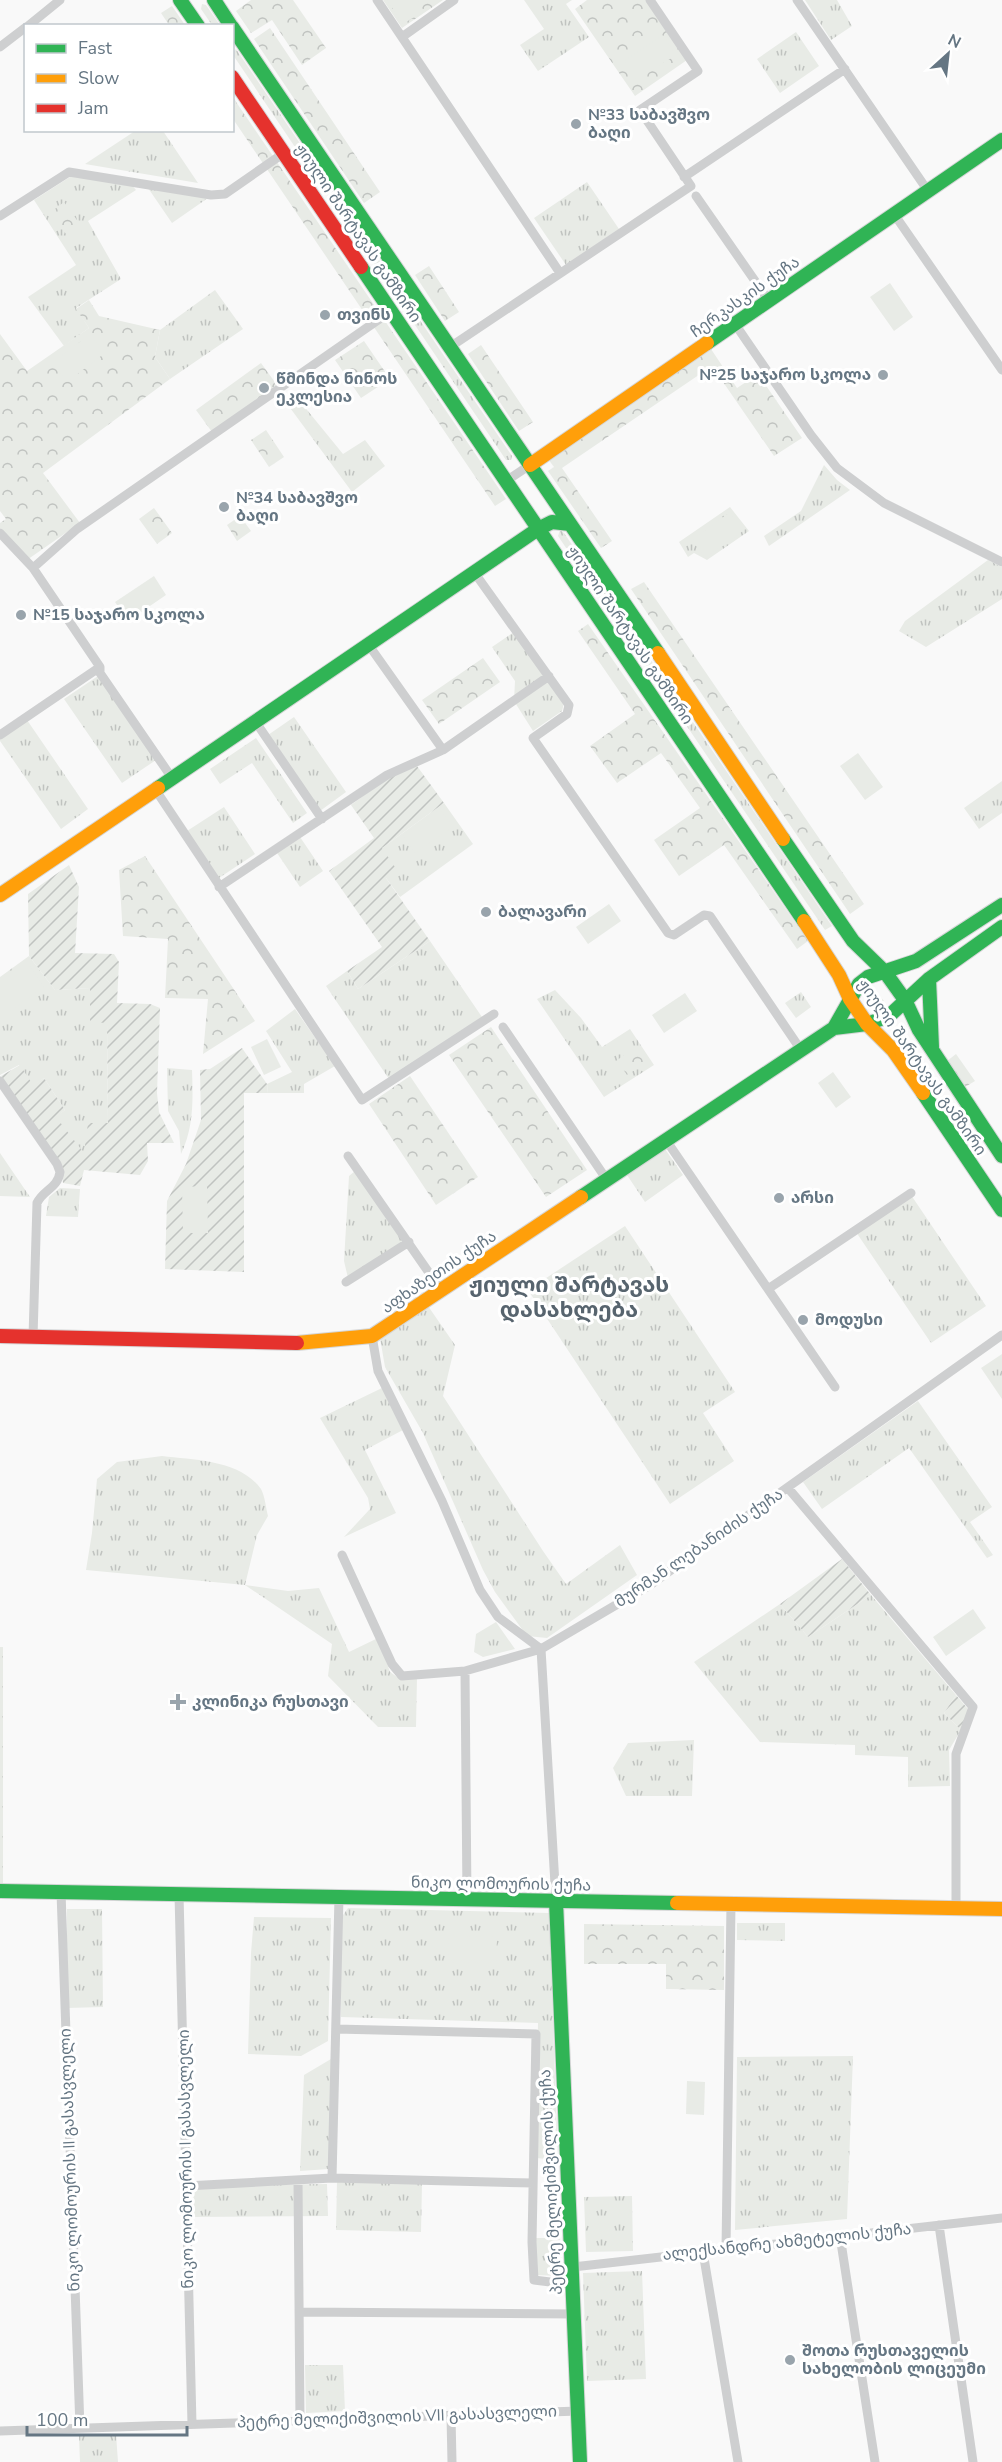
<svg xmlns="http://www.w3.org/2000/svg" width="1002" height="2462" font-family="'Nunito Sans','Noto Sans Georgian',sans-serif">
<defs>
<pattern id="grass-tufts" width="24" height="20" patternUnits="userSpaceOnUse" patternTransform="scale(1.5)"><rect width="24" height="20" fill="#e8ebe6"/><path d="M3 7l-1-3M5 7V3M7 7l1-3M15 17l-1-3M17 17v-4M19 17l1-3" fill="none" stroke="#c0c3c0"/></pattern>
<pattern id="forest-crowns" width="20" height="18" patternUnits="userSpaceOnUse" patternTransform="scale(1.5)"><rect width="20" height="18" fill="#e8ebe6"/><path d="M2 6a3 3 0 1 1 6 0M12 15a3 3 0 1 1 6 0" fill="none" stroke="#c0c3c0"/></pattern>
<pattern id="garden-furrows" width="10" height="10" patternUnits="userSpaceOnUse" patternTransform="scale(1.5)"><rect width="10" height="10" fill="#e8ebe6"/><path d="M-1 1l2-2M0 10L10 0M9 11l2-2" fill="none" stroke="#c0c3c0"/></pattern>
</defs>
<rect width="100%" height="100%" fill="#f9f9f9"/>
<path fill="url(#grass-tufts)" d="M524,0H572L566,4L589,37L538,71L520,45L544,29Z
M805,0H837L852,26L831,40Z
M202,4L206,5L220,25H212L201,9Z
M796,32L819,66L780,93L757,59Z
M236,49L512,456L511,460H506L233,55V52Z
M135,131H163L198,183L85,164Z
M73,175L130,183L136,190L88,221L121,279L76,308L89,328L64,346L28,297L76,265L34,200Z
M587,182L619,229L566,265L534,218Z
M148,188L208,198L172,223Z
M215,290L243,329L170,379L155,357L160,330Z
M294,394L343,454L365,440L385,466L352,492L285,401Z
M824,465L837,480L850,490L769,546L764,536L801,511Z
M730,507L749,531L707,560L694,553L688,557L679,542Z
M560,530L564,533L832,926L825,930L558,536Z
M988,560L1002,567V599L926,647L899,631L905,621Z
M514,632L564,703L562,711L533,731L514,701L515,681L492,647Z
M98,676L156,760L122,783L64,699Z
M294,717L346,792L320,811L268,735Z
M27,720L88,809L61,829L0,741V739Z
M256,738L307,813L293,823L252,763L220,784L210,769Z
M1002,781V813L979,829L964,808Z
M444,803L473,844L400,897L386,878L382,848Z
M224,807L255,854L219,878L187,831Z
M300,837L323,871L300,887L277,853Z
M430,941L482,1017L389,1079L326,986L347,971L358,989Z
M29,956L55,990L90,988L107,1023L108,1124L84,1154L55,1117L65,1110L44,1078L33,1086L19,1065L0,1075V977Z
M873,988L884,1001L881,1007L875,1010L864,997L866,989Z
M555,990L581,1018L602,1047L630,1029L654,1065L604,1097L537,999Z
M801,992L811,1007L796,1018L785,1003Z
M295,1009L335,1066L304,1084V1093H268L267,1084L292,1072L266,1031Z
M167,1068L192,1070C193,1099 194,1127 181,1154L179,1131L168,1111Z
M665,1149L683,1175L645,1202L627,1175Z
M0,1153L30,1197L0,1196Z
M355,1171L404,1241L348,1278L344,1261L349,1176Z
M60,1188L80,1189L78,1217L46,1216L49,1197Z
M911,1195L986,1306L931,1343L856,1232Z
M625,1226L735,1392L703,1413L734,1461L670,1504L528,1290Z
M428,1306L455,1345L443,1396L543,1551L566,1584L620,1545L637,1575L547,1638L527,1636L495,1592L483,1570L423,1433L385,1367L380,1338Z
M1002,1354V1399L981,1368Z
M382,1388L403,1430L365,1450L396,1513L344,1537L370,1509L368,1498L320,1418Z
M918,1401L992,1507L970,1522L993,1555L987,1558L909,1448L822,1509L803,1482Z
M162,1456C195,1460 240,1460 261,1489C265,1496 266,1509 268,1516L257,1535L245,1585L288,1591L319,1588L349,1652L378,1638L390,1672L397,1677L417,1678L416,1727H378L328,1676L332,1644L245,1585L86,1570L92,1533L97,1479L117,1462Z
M871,1595L956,1695L944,1713L961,1730L949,1750L950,1786L908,1787V1757L855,1755V1745L760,1742L694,1662L780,1604L808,1637Z
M496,1622L515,1649L483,1657L474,1652L476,1634Z
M0,1647H3V1883H0Z
M694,1740L692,1796H626L613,1768L628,1743Z
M348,1908L549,1913L558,2160L536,2158L538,2023L341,2017V1918Z
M67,1909H102L103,2007L67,2008Z
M254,1917L331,1918L328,2041L301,2056L248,2054L251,1953Z
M737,1923H785V1941L737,1940Z
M853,2056L847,2219L735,2230L737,2057Z
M331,2059L329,2169L300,2171L304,2075Z
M337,2181L422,2184L421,2232L336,2230Z
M327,2184L328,2216L194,2217L193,2186Z
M632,2196L633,2251L586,2252L584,2197Z
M533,2238H560L561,2276L535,2275Z
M642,2271L646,2379L587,2381L583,2273Z
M305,2365H343L345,2411L306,2413Z
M116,2434L118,2462H80L79,2436Z"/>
<path fill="url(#forest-crowns)" d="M251,0H293L326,48L302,65L272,20L251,33L236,11Z
M383,0H443L402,28Z
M587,0H646L687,60L635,96L575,9Z
M172,6L185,25H169L161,13Z
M270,28L380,192L364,203L254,39Z
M232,96L506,499L495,506L233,119Z
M64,202L82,227L68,237L51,212Z
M429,266L459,312L445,321L415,275Z
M89,300L99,316L160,330L155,357L170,379L43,473L80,523L24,562L0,528V523L6,519L0,511V334L27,371L89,328L76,309Z
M364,341L390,379L361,398L335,360Z
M481,345L533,422L519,431L468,354Z
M711,349L737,388L758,374L802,438L774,456L712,366L562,468L612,541L601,548L548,471L554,467L548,459Z
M261,363L277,385L212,432L196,410Z
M266,430L284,457L269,467L251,440Z
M154,508L172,533L157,544L139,519Z
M240,516L251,531L237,541L227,525Z
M644,582L864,904L850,914L631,589Z
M588,624L808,941L797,949L724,845L679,876L654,840L700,808L661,753L617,783L590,746L635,714L578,631Z
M483,658L500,682L439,724L422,700Z
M145,856L255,1021L203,1054L208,999L165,998L168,939L123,936L119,870Z
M491,1027L587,1170L546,1197L449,1055Z
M640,1045L650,1060L627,1075L617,1060Z
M956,1054L975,1081L965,1087L947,1061Z
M410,1076L478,1177L436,1205L369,1104Z
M584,1924L724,1926V1990L666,1989V1964H584Z"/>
<path fill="url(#garden-furrows)" d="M417,766L444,803L382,848L397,870L386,878L430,941L358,989L347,971L382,947L329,871L374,838L351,805L389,777Z
M69,865L79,887L75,953L114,954L119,962L117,1003L150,1004L160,1008L157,1093L159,1112L174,1143H147L148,1161L140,1175L84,1170L80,1186L63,1183L61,1164L1,1076L20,1065L33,1085L44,1078L65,1110L56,1117L84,1153L88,1123H108L107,1023L90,1022V988L55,990L29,956L28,894Z
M242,1048L267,1084L268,1093H244V1272L165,1269L167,1201L186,1164L201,1120L200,1070L210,1069Z
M842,1559L871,1595L808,1637L780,1604Z
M956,1695L968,1709L961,1730L944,1713Z"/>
<path fill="#e8ebe6" d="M387,0H417L424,11L403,24Z
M663,35L676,55L637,80L624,61Z
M890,283L913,317L894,331L870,297Z
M90,334L105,353L67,382L52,363Z
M730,512L743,531L705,558L692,540Z
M154,576L166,595L128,621L115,602Z
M858,753L883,787L865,800L840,766Z
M440,809L453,827L415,853L403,835Z
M609,904L621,921L588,944L576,927Z
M30,966L44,987L7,1013L0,1004V987Z
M685,993L697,1011L664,1033L652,1015Z
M267,1039L281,1067L264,1075L251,1047Z
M833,1072L851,1097L836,1108L818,1083Z
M207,1186L208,1233H183L182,1187Z
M973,1609L986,1628L946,1656L933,1637Z
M449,1936L497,1937L496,1963L448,1962Z
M687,2081L705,2082L704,2115L686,2114Z"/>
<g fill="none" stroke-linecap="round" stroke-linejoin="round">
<defs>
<path id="fast" d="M180,0L198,26
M214,0L231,26
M232,27L658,653
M361,267L804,921
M707,343L1002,140
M158,788L538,529L552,522L570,524
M783,839L853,941L885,972L905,1000L919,1030L1002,1156
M929,979L932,1047
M834,1028L859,984L868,977L916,961L1002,905
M923,1093L1002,1210
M581,1197L834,1028L867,1024L889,1016L929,979L1002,927
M0,1891L677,1903
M556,1901L580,2462"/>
<path id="slow" d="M530,465L707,343
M658,653L783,839
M0,895L158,788
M804,921L839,975L850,999L867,1024L893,1050L923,1093
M297,1343L372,1336L581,1197
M677,1903L1002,1909"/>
<path id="jam" d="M232,77L361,267
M0,1336L297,1343"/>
</defs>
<use href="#fast" stroke="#d5d6d7" stroke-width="16"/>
<use href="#slow" stroke="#d5d6d7" stroke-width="16"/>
<use href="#jam" stroke="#d5d6d7" stroke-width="16"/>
<path stroke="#cecfd0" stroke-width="9" d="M377,0L560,273
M797,0L928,191
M28,26L60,0
M402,37L454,0
M0,47L26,27
M684,177L845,69
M696,196L769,301
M894,214L1002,370
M0,216L69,172L211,195L225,194L284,153
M735,324L811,435L837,468L884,503L1002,562
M450,347L691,186L640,110L698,71L650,0
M506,481L530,465
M0,533L33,568L100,667V673L172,778
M33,568L77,529L391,311
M474,572L569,705L567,714L533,738L668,933L674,935L704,915L710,916L801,1050
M368,644L443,750
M255,721L322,819
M0,735L100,667
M155,789L362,1100L494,1014
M219,887L387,775L443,750L549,676
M503,1027L607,1180
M0,1081L57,1164L60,1172C58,1188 43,1190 37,1203L33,1337
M666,1140L835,1387
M348,1156L441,1290
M346,1282L409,1242
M768,1289L911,1193
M372,1336L378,1371L442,1501L480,1590L498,1617L541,1649
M788,1488L973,1707L956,1754V1908
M342,1555L392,1664L402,1676L465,1671L541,1649L650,1585L1002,1335
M541,1649L556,1901
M465,1671L467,1899
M61,1892L80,2428
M179,1894L192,2424
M336,2029L536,2034L532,2242L534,2280L574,2285
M332,2178L339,1897
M298,2180L300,2421
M186,2186L332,2178L533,2183
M939,2225L973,2462
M840,2236L875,2462
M726,2249L731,1904
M703,2252L738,2462
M573,2267L1002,2218
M299,2312L575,2314
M451,2416L452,2462
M0,2431L578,2411"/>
<use href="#fast" stroke="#30b455" stroke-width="14"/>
<use href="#slow" stroke="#ff9f0a" stroke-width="14"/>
<use href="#jam" stroke="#e5322d" stroke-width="14"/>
</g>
<g fill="#99a4ac" stroke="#fff" stroke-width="2">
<circle cx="576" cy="124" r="6"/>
<circle cx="325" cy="315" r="6"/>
<circle cx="883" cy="375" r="6"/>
<circle cx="264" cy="388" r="6"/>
<circle cx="224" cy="507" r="6"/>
<circle cx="21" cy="615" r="6"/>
<circle cx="486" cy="912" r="6"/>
<circle cx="779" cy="1198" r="6"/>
<circle cx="803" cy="1320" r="6"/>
<path d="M175 1693h6v6h6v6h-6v6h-6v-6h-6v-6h6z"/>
<circle cx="790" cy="2360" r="6"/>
</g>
<g text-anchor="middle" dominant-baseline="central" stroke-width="6" stroke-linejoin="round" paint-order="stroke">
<g font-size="16" font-weight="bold" fill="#657683" stroke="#fff" text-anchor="start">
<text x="588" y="115">№33 საბავშვო<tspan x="588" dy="18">ბაღი</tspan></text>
<text x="337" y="315">თვინს</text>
<text x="871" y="375" text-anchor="end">№25 საჯარო სკოლა</text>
<text x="276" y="379">წმინდა ნინოს<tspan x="276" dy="18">ეკლესია</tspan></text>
<text x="236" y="498">№34 საბავშვო<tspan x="236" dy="18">ბაღი</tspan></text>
<text x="33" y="615">№15 საჯარო სკოლა</text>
<text x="498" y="912">ბალავარი</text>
<text x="791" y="1198">არსი</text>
<text x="815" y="1320">მოდუსი</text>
<text x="192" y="1702">კლინიკა რუსთავი</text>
<text x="802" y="2351">შოთა რუსთაველის<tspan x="802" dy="18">სახელობის ლიცეუმი</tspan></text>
</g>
<g font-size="16" fill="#657683" stroke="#fff">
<text transform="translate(358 233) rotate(56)">ჟიული შარტავას გამზირი</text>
<text transform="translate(745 297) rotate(-35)">ჩერკასკის ქუჩა</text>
<text transform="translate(630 635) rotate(56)">ჟიული შარტავას გამზირი</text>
<text transform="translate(922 1067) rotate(55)">ჟიული შარტავას გამზირი</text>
<text transform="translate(439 1272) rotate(-34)">აფხაზეთის ქუჩა</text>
<text transform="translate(699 1548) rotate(-34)">მურმან ლებანიძის ქუჩა</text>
<text transform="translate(501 1884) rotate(1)">ნიკო ლომოურის ქუჩა</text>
<text transform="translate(186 2159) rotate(-91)">ნიკო ლომოურის I გასასვლელი</text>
<text transform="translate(70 2160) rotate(-92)">ნიკო ლომოურის II გასასვლელი</text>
<text transform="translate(551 2182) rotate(-93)">პეტრე მელიქიშვილის ქუჩა</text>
<text transform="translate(787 2242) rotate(-6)">ალექსანდრე ახმეტელის ქუჩა</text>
<text transform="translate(397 2417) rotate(-2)">პეტრე მელიქიშვილის VII გასასვლელი</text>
</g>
<g font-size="22" font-weight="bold" fill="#57646e" stroke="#fff">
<text x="569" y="1285">ჟიული შარტავას<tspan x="569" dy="25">დასახლება</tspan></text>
</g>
</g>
<rect x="24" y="24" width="210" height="108" fill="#ffffff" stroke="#c1c8cd" stroke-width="1.5"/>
<rect x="36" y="44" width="30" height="9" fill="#30b455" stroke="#c1c8cd" stroke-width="1.5"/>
<text x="78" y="54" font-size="18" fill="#657683">Fast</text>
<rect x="36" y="74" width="30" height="9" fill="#ff9f0a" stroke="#c1c8cd" stroke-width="1.5"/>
<text x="78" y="84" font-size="18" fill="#657683">Slow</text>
<rect x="36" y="104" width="30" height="9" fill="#e5322d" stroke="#c1c8cd" stroke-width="1.5"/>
<text x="78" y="114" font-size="18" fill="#657683">Jam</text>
<g transform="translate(948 54) rotate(27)" stroke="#ffffff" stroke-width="4.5" paint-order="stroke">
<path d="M0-4.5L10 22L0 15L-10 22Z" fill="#657683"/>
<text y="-9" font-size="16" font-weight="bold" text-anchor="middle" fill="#657683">N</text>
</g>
<path d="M27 2426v9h160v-9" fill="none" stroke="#657683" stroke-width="3"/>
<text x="36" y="2426" font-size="18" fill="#657683" stroke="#ffffff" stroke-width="4.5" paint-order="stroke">100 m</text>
</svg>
